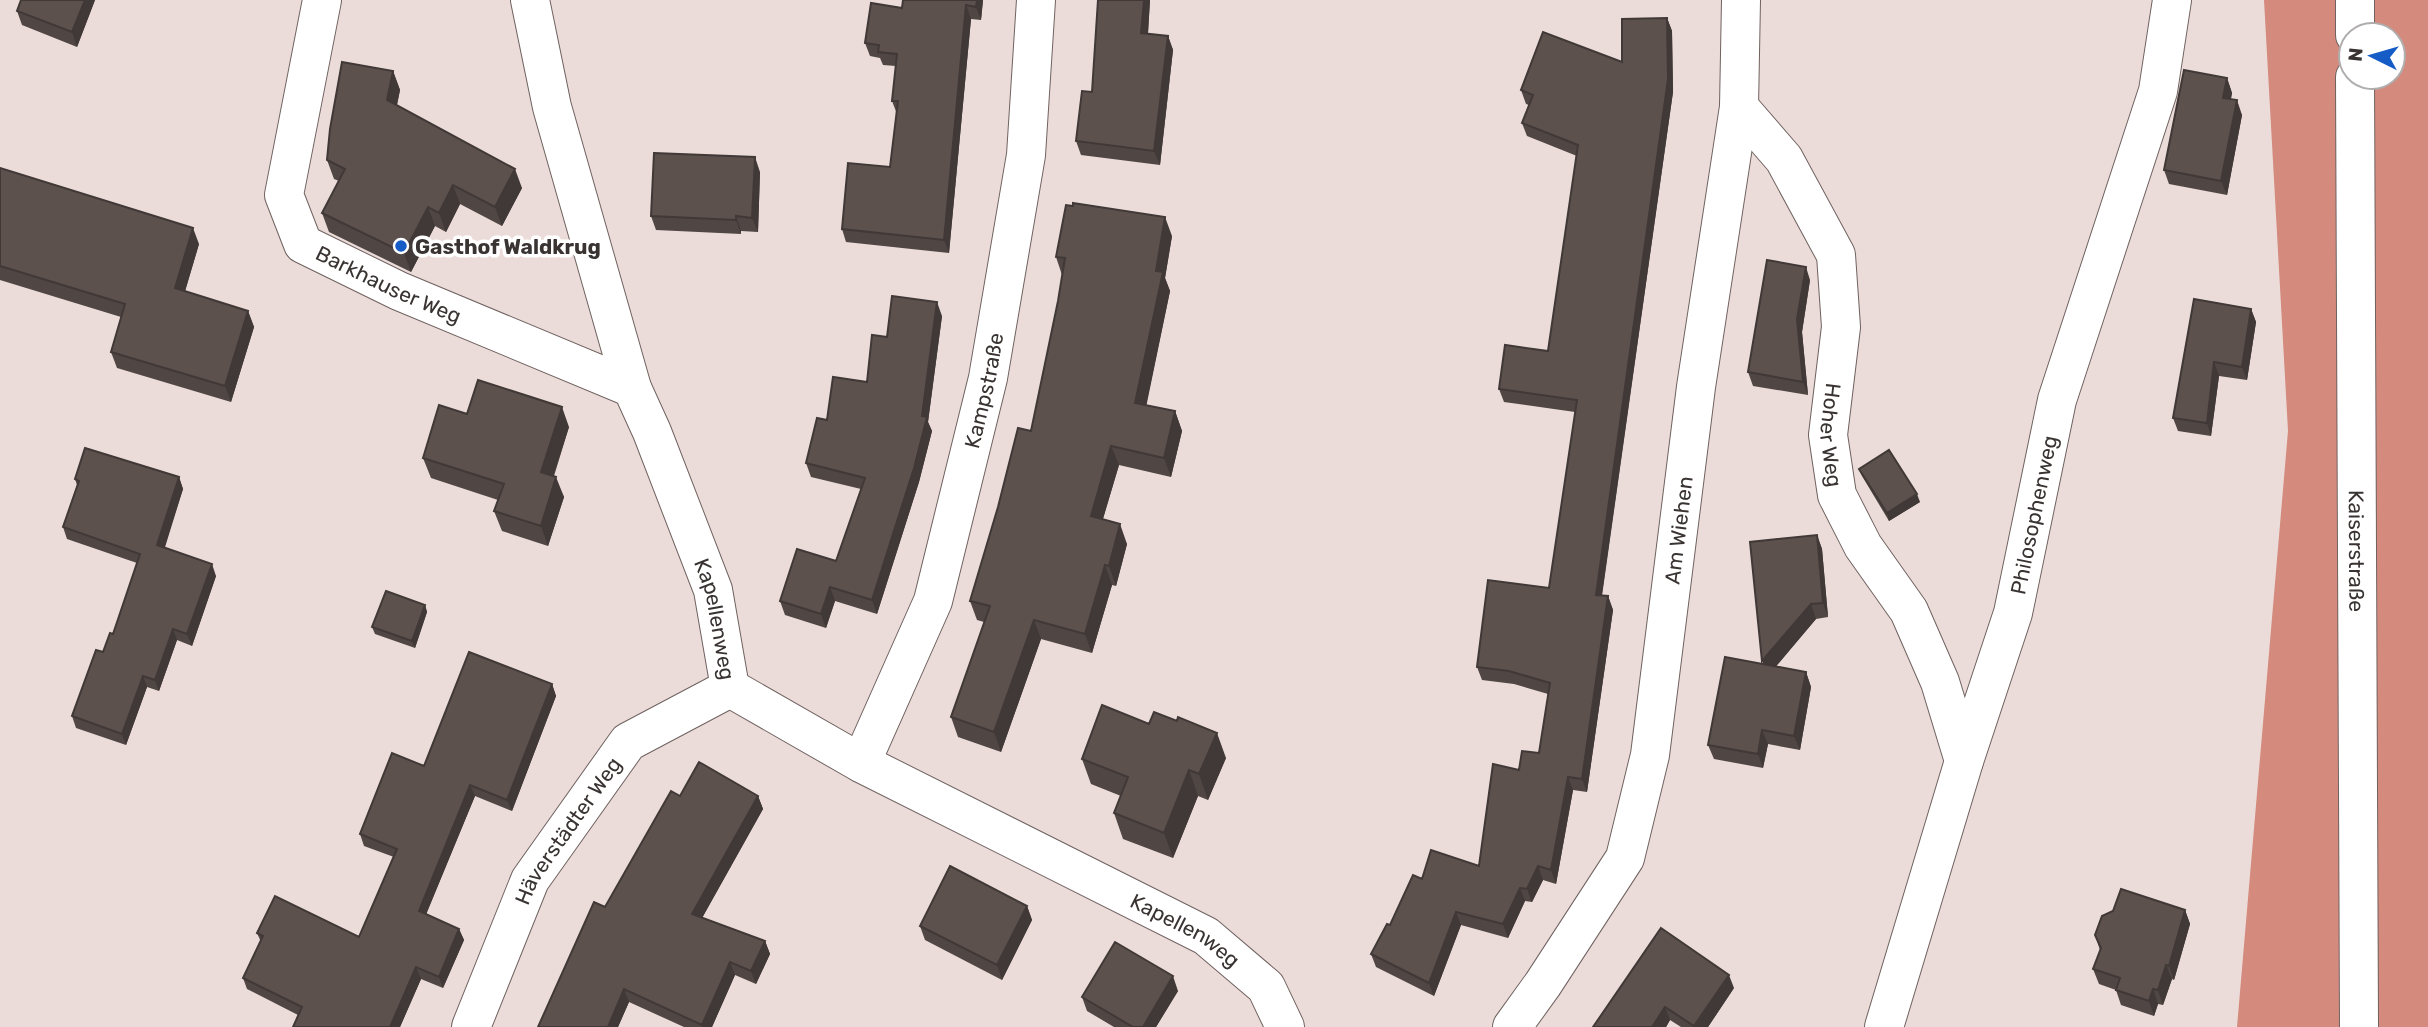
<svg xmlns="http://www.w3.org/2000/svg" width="2428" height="1027" font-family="Rubik,sans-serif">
<rect width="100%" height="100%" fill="#ebdcd9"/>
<path fill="#d48a7d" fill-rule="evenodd" d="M2264,0H2428V1027H2237L2288,431ZM2351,35H2393V77H2351Z"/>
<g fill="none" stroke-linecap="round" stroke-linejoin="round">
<defs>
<g id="minor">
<path id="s1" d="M322,0L284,195L303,244L399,291L632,388"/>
<path id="s2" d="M530,0L552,107L632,388L652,432L713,590L730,688"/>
<path d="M2355,0V35"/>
<path id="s3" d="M2355,77L2359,1027"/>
<path id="s4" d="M1739,107L1784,159L1836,255L1841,327L1828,435L1837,495L1863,546L1909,611L1940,682L1964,761"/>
<path id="s5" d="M730,688L861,763L1206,936L1266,987L1285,1027"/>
<path id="s6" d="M861,763L933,601L988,378L1026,155L1036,0"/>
<path id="s7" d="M471,1027L530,880L628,742L730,688"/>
<path id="s8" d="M1512,1027L1543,984L1625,858L1650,755L1696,387L1739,107L1741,0"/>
<path id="s9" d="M1884,1027L1964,761L2013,613L2057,400L2158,91L2172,0"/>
</g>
</defs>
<use href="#minor" stroke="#6f6260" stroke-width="40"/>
<use href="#minor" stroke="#fff" stroke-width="38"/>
</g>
<path fill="#504643" d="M95,0L77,47L22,25L17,11Z
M983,0L981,20L971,19L949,253L846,242L842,229L890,167L897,114L892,101L896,66L883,65L880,58L870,56L865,43L902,8Z
M1098,0H1150L1148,34L1168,36L1173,50L1160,165L1081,155L1076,141L1092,92Z
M1667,18L1672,31L1673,92L1602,596H1608L1613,610L1587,792L1573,790L1556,884L1543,880L1532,902L1525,901L1508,938L1461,925L1434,996L1376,967L1371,954L1422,879L1479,866L1519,770L1539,753L1548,694L1514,684L1482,680L1477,667L1549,588L1575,412L1504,402L1499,389L1548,351L1577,156L1527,136L1522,123L1529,105L1526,104L1521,90L1622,62Z
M393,71L400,90L397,105L522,188L502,226L460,204L446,232L435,226L411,272L329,232L322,213L339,181L334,179L327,160Z
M2227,78L2232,93L2231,99L2242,115L2227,195L2169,184L2164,170Z
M0,168L199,244L185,291L248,311L254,327L231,402L117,368L111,352L121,317L0,280Z
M760,172L758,232L741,231V234L656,230L651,216Z
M1172,236L1165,278L1170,291L1146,405L1175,411L1182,431L1171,477L1119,465L1103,519L1127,544L1116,586L1112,585L1092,653L1041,639L1001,752L958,737L951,717L984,622L977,620L970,601L1031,431L1058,301L1062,275L1056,257Z
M1810,280L1802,332L1808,395L1753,386L1748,372Z
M2251,309L2256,322L2247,380L2219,376L2211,436L2178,431L2173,418Z
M942,316L928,422L932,431L919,482L877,614L835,601L826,628L785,615L780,601L836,561L861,489L811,477L806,463L827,420L867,382L887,337Z
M467,414L569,427L554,476L564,497L548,546L502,531L494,511L498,500L431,478L423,458Z
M1859,469L1920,502L1889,521L1862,476Z
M179,477L183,489L164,547L216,576L192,646L177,640L159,691L147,687L126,745L76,728L72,716L113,634L137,563L67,539L63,527L77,485L75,479Z
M1817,535L1822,549L1828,617L1816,619L1775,667L1806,672L1811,687L1800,750L1768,744L1763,768L1714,759L1708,745L1763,664Z
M425,605L427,612L415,648L375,634L372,627Z
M552,684L556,696L512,811L475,796L426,914L459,929L464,940L443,988L421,979L400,1027H293L298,1015L247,989L243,978L261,942L257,933L359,937L394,857L364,846L360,834Z
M1226,758L1208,800L1198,796L1173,858L1123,839L1114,813L1121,796L1091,784L1082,759Z
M680,796H758L763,809L702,918L765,941L770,954L756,984L735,975L712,1027H684L629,1002L618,1027L605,907Z
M1027,906L1032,920L1002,980L925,940L920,926Z
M2185,910L2190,924L2174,980L2172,979L2163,1005L2158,1004L2154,1016L2121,1005L2116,990L2099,984L2093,969L2100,950L2095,935Z
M1734,988L1708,1027H1681L1670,1020L1666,1027H1593Z
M1178,991L1156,1027H1114L1087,1011L1082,997Z"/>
<path fill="#413937" d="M85,0H95L77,47L72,32Z
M977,0H983L981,20L976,7Z
M1144,0H1150L1147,48L1141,33Z
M966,5L971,19L949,253L944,240Z
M1667,18L1672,31L1673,92L1600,608L1596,595Z
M1168,36L1173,50L1160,165L1154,151Z
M393,71L400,90L394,119L387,100Z
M2227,78L2232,93L2228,112L2223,98Z
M2237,100L2242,115L2227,195L2221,181Z
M755,157L760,172L758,232L752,218Z
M515,169L522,188L502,226L495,207Z
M453,185L460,204L446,232L439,213Z
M428,207L435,226L411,272L404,253Z
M736,216L741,231V234L736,220Z
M1165,217L1172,236L1165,278L1170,291L1143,422L1135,403Z
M193,228L199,244L181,305L175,288Z
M1806,267L1810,280L1802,332L1808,395L1803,382L1797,319Z
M937,302L942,316L928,422L932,431L919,482L877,614L872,600L922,416Z
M2251,309L2256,322L2247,380L2242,367Z
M248,311L254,327L231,402L225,386Z
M2214,362L2219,376L2211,436L2207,423Z
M562,407L569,427L548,492L541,472Z
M1175,411L1182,431L1171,477L1164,458Z
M1111,446L1119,465L1098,535L1091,516Z
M179,477L183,489L162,557L157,545Z
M556,477L564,497L548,546L541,526Z
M1917,494L1920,502L1889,521L1887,513Z
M1120,524L1127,544L1116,586L1109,566Z
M1817,535L1822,549L1828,617L1823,603Z
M212,564L216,576L192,646L187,634Z
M1105,565L1112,585L1092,653L1085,634Z
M830,587L835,601L826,628L821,614Z
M1608,596L1613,610L1587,792L1582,779Z
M1811,604L1816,619L1768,676L1762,661Z
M425,605L427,612L415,648L412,641Z
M1034,620L1041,639L1001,752L994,732Z
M173,629L177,640L159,691L155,680Z
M1806,672L1811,687L1800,750L1794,736Z
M143,676L147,687L126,745L122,734Z
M552,684L556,696L512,811L507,800Z
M1762,730L1768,744L1763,768L1758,754Z
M1217,733L1226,758L1208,800L1199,774Z
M1189,770L1198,796L1173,858L1164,833Z
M1568,777L1573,790L1556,884L1551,870Z
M470,785L475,796L423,922L419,911Z
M758,796L763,809L697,927L692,914Z
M1538,866L1543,880L1532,902L1527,889Z
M1520,888L1525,901L1508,938L1503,924Z
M1027,906L1032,920L1002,980L997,965Z
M2185,910L2190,924L2174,980L2169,966Z
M1456,912L1461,925L1434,996L1429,983Z
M459,929L464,940L443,988L439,977Z
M765,941L770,954L756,984L751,971Z
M730,962L735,975L712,1027H703L702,1025Z
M2166,965L2172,979L2163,1005L2158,990Z
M416,967L421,979L400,1027H390Z
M1729,975L1734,988L1708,1027H1695Z
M1173,976L1178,991L1156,1027H1143Z
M624,989L629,1002L618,1027H608Z
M2153,989L2158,1004L2154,1016L2149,1001Z
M1665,1007L1670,1020L1666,1027H1652Z"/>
<path fill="#5d514e" stroke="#413937" stroke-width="2" d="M21,0H85L72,32L17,11Z
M903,0H977L976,7L966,5L944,240L842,229L848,163L890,167L898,101H892L897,54L878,52L879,45L865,43L871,3L902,8Z
M1098,0H1144L1141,33L1168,36L1154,151L1076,141L1082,91L1092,92Z
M1667,18L1668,79L1596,595L1608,596L1582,779L1568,777L1551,870L1538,866L1527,889L1520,888L1503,924L1456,912L1429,983L1371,954L1387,924L1390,925L1413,875L1422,879L1431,850L1479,866L1493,764L1519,770L1522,751L1539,753L1550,683L1509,671L1477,667L1488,580L1549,588L1577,400L1499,389L1505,345L1548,351L1578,145L1522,123L1533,95L1521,90L1543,32L1622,62V19Z
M342,62L393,71L387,100L515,169L495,207L453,185L439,213L428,207L404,253L322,213L345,169L327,160L330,129Z
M2184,70L2227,78L2223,98L2237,100L2221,181L2164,170Z
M654,153L755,157L752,218L736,216V220L651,216Z
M0,168L193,228L175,288L248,311L225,386L111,352L125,304L0,266Z
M1073,203L1165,217L1156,271L1163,272L1135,403L1175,411L1164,458L1111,446L1091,516L1120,524L1109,566L1105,565L1085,634L1034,620L994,732L951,717L990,606L970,601L998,507L1018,428L1031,431L1058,301L1065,258L1056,257L1066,205L1073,206Z
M1767,260L1806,267L1797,319L1803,382L1748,372Z
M892,296L937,302L922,416L927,417L914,468L872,600L830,587L821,614L780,601L797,549L836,561L865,478L806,463L817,418L827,420L833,377L867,382L872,335L887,337Z
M2194,299L2251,309L2242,367L2214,362L2207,423L2173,418Z
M478,380L562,407L541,472L556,477L541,526L494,511L504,484L423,458L439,405L467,414Z
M85,448L179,477L157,545L212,564L187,634L173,629L155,680L143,676L122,734L72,716L96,650L103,652L110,633L113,634L140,554L63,527L79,481L75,479Z
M1889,450L1917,494L1887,513L1859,469Z
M1817,535L1823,603L1811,604L1762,661L1750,542Z
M386,591L425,605L412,641L372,627Z
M469,652L552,684L507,800L470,785L419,911L459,929L439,977L416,967L390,1027H293L302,1007L243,978L263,936L257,933L275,896L359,937L397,849L360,834L392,753L424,766Z
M1725,657L1806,672L1794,736L1762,730L1758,754L1708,745Z
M1102,705L1149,724L1154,712L1177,721L1178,717L1217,733L1199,774L1189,770L1164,833L1114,813L1128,777L1082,759Z
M699,762L758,796L692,914L765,941L751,971L730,962L702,1025L624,989L608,1027H538L594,902L605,907L671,791L680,796Z
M950,866L1027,906L997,965L920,926Z
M2121,889L2185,910L2169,966L2166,965L2158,990L2153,989L2149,1001L2116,990L2120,978L2093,969L2101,948L2095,935L2102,916L2113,911Z
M1661,928L1729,975L1694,1026L1665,1007L1652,1027H1593Z
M1115,942L1173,976L1143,1027H1133L1082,997Z"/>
<circle fill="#165cc7" stroke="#fff" stroke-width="2.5" cx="401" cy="246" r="7"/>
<g text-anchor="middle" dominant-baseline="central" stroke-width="7" stroke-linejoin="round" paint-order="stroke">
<g font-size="21" font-weight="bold" fill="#393332" stroke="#fff" text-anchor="start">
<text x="415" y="246">Gasthof Waldkrug</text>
</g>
<g font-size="21" fill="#393332" stroke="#fff">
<text stroke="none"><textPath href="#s1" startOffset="346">Barkhauser Weg</textPath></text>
<text stroke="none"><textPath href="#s6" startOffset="394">Kampstraße</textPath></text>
<text stroke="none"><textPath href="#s4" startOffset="359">Hoher Weg</textPath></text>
<text stroke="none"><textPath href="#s9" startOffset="534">Philosophenweg</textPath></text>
<text stroke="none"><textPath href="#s8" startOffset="536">Am Wiehen</textPath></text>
<text stroke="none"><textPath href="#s3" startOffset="474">Kaiserstraße</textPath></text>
<text stroke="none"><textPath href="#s2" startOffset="648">Kapellenweg</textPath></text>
<text stroke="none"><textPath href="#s7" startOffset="220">Häverstädter Weg</textPath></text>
<text stroke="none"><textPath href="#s5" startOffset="516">Kapellenweg</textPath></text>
</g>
</g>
<g transform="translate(2372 56) rotate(275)"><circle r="33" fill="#ffffff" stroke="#b0adad" stroke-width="2"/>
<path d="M0-5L12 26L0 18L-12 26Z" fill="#165cc7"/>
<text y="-10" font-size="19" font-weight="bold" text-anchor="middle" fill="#393332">N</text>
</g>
</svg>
